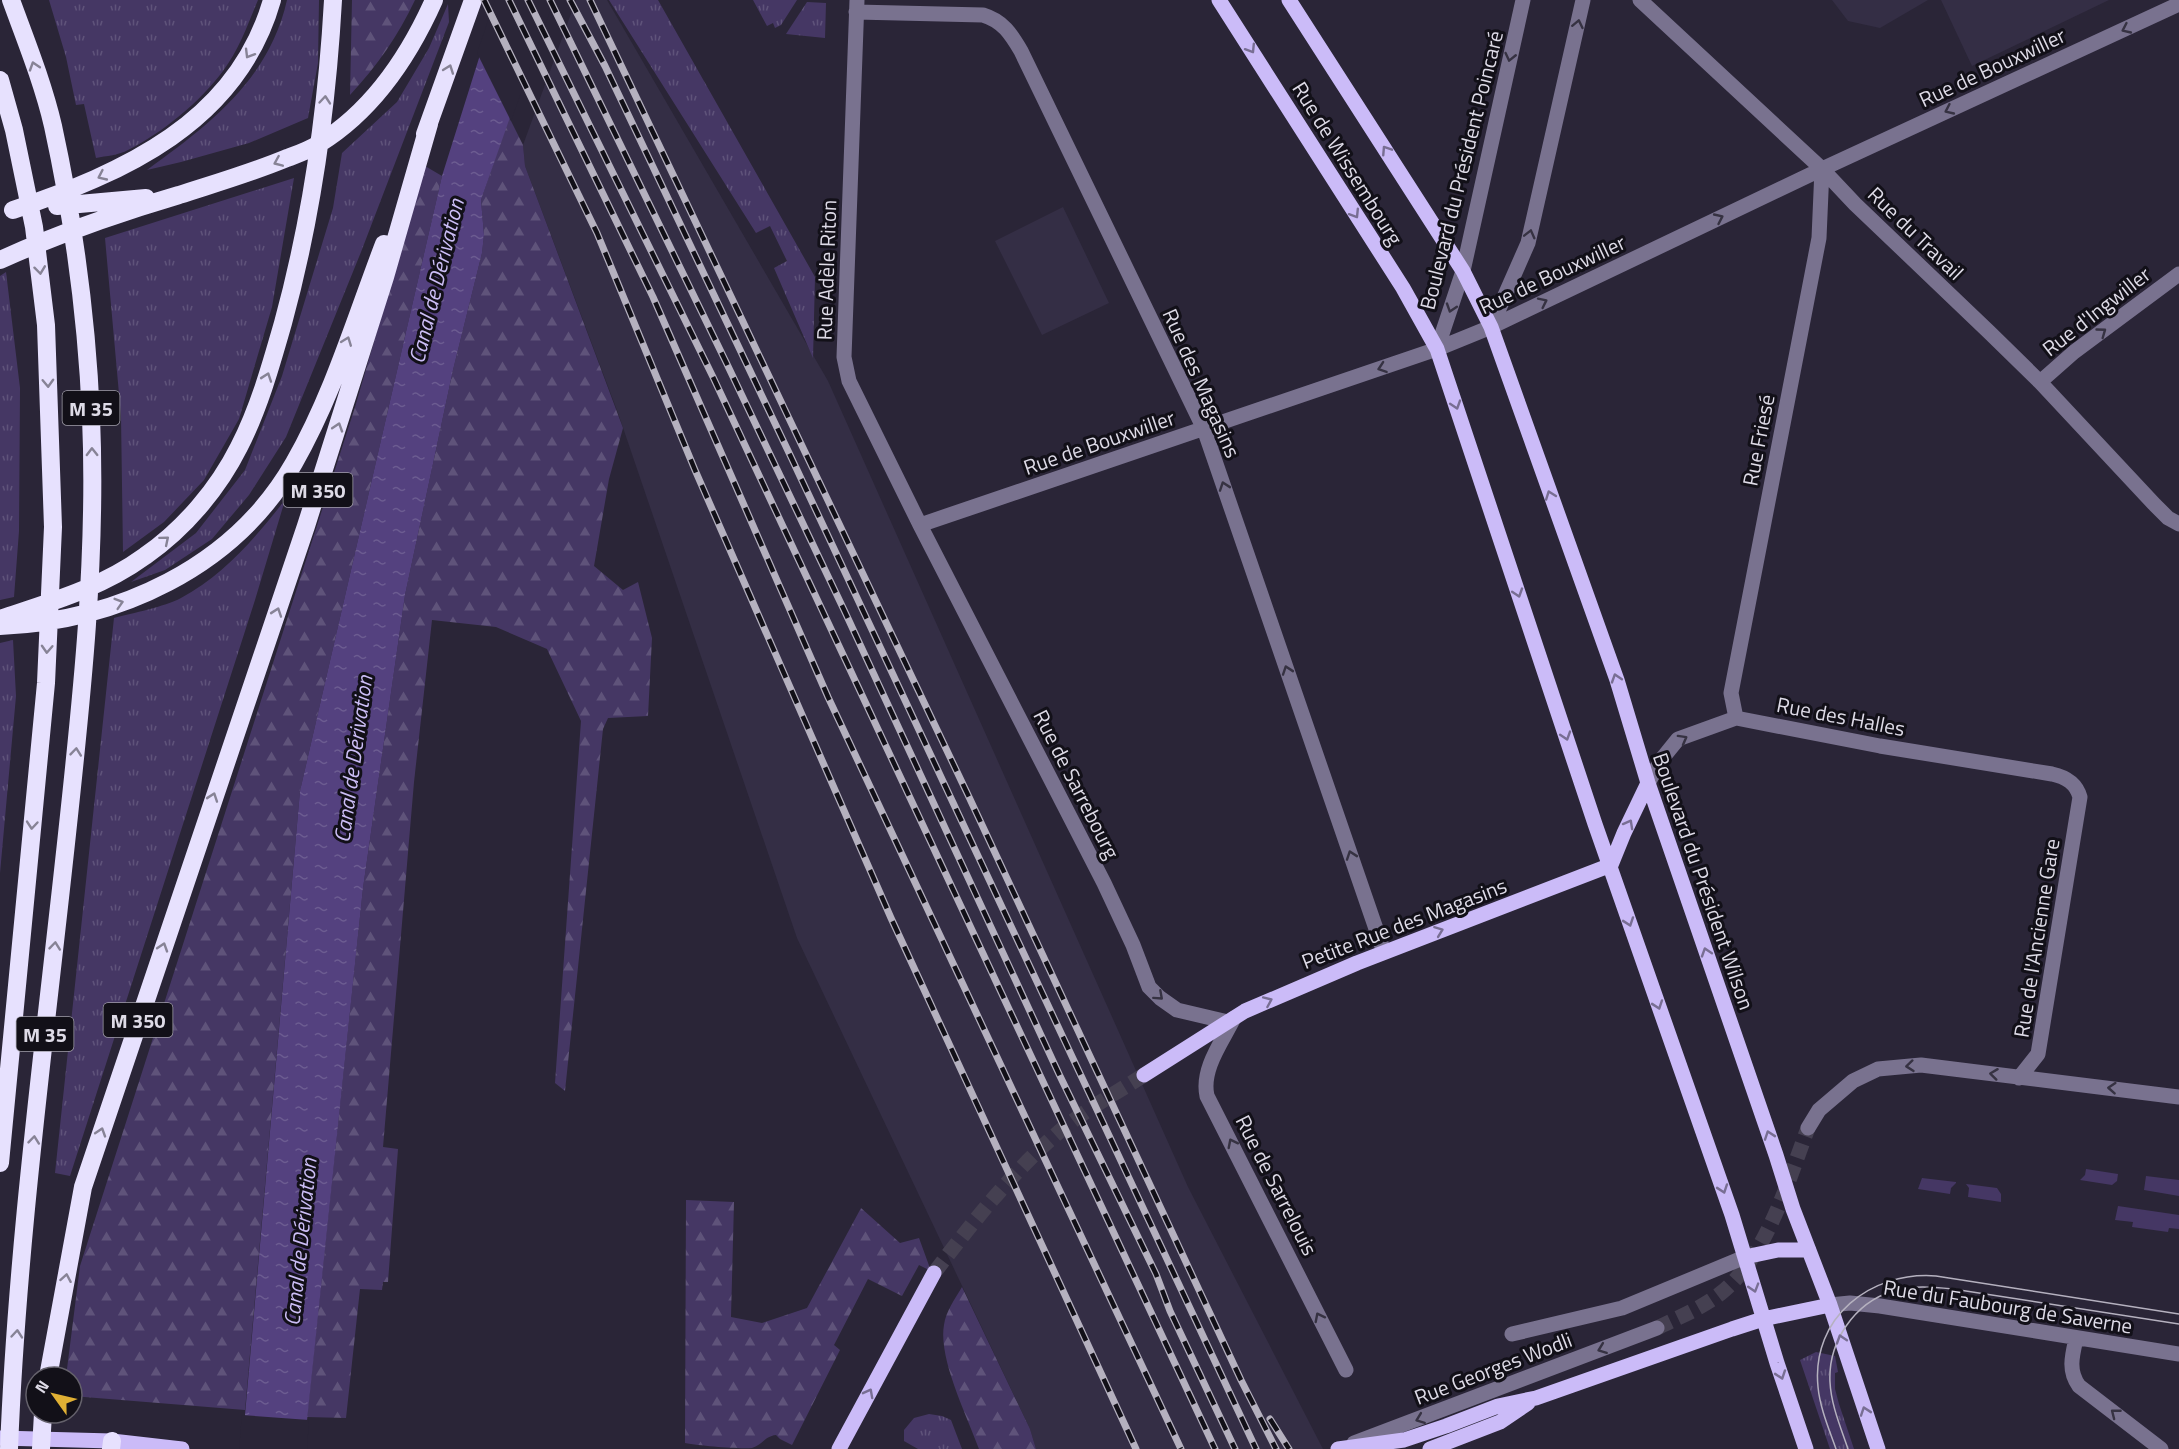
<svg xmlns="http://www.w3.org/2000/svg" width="2179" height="1449" font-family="'Titillium Web',sans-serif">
<defs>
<pattern id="grass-tufts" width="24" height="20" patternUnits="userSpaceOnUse" patternTransform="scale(1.5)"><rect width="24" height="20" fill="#453764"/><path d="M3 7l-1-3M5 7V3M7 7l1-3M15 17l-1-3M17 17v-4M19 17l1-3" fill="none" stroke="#5f537a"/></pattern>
<pattern id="forest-firs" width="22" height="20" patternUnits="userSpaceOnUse" patternTransform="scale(1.5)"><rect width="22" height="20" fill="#453764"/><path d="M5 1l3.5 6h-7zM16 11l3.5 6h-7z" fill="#5f537a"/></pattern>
<pattern id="water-ripples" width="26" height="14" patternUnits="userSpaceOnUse" patternTransform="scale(1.5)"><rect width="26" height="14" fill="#54417f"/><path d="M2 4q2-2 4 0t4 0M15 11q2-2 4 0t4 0" fill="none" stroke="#6c5c91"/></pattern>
</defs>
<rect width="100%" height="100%" fill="#2a2537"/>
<path fill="#342e45" d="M576,0H607L828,381L1188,1187L1323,1449H1036L1030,1429L797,938L618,413L525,166L523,145Z
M1832,0H1928L1880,28L1848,21Z
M1941,0H2109L1972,66Z
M1063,207L1109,303L1042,335L995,241Z"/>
<path fill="url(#grass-tufts)" d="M49,0H258C248,24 239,50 223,71C200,102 162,133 128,150C119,155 106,156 96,158L84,104L76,105L66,57Z
M287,0H319L318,63L308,118L249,143L181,162L147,170C209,125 269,80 287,0Z
M609,0H658L815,277L813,358L774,268L787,261L770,226L756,233Z
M753,0H797L781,25L775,28L773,23L767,26Z
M807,2L826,3L825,38L786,34Z
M448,4L449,22L361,252L286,437L249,495L212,539L165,570L131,582L196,533L245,470L282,376L333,208L342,153L397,102L429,48Z
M294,178L272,307L239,419L204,480L164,522L123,552L121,416L105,238Z
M6,272L20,388L19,531L14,597L0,600V276Z
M285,500L255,600L70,1176L55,1173L114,618C133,613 164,607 181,598C224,575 255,538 285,500Z
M13,640L16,696L0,873V643Z
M1816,1352L1835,1356L1838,1372L1835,1373V1389L1839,1404L1854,1449H1830L1800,1360Z
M929,1414L942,1416L951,1420L962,1449H918L904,1441V1430L914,1418Z"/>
<path fill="url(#forest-firs)" d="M352,0H415C398,36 377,66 350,95Z
M509,117L523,145L525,166L623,428L609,479L594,566L623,590L638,582L652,638L648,716L608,718L603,729L565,1091L555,1083L581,721L547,649L496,627L432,620L414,782L383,1147L398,1149L388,1282H383L382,1290L360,1289L346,1418L307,1417L363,888L405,595L453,370L482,253L484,235L481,200Z
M425,166L442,176L300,791L245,1410L72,1396V1377H66L80,1266L355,407Z
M686,1200L734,1202L731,1317L762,1323L807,1308L861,1208L900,1243L919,1238L931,1271L919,1265L902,1296L868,1279L834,1345L840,1350L792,1445L780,1439L776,1435C765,1436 762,1445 752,1448C737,1449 702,1446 685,1443Z
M962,1287L1030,1429L1036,1449H979C967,1416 938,1358 944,1325C946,1311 955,1299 962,1287Z"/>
<path fill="#453764" d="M2086,1169L2118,1174L2117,1181L2112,1185L2080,1180L2085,1175Z
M2146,1176L2179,1180V1196L2144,1190Z
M1922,1178L1956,1182V1183L1951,1188L1950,1194L1918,1189Z
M1966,1184L1997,1188L2001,1194V1202L1968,1197L1969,1188Z
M2118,1206L2179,1215V1229L2169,1228L2168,1232L2132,1227L2133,1222L2115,1220Z"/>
<path fill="url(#water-ripples)" d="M551,0L481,200L484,235L482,253L453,370L405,595L363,888L304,1449H242L300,791L442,176L480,55Z"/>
<path fill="#2a2537" d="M495,0H554L511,121L477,53Z
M242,1415L309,1420L307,1449H239Z"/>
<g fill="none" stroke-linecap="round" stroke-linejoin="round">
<path stroke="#454051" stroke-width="15" stroke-dasharray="15 8" stroke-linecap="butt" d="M1657,1328C1679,1317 1702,1308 1721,1293C1767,1256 1788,1181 1808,1128"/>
<path stroke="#454051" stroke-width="15" stroke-dasharray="15 8" stroke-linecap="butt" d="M934,1273C973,1222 1011,1173 1060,1131C1085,1110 1116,1093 1144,1075"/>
<path stroke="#79728f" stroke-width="15" d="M857,0L844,357L849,381L920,525L1104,883L1133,945L1149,987L1160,998L1177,1010L1228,1022
M1640,0L1822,169L1855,204L1989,332L2040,382L2155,505L2168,518L2179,524
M856,12L983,15C1003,21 1011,34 1021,51L1204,429L1384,952
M1491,327L1528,243L1583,0
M1437,349L1463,271L1523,0
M2040,382L2074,352L2179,274
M920,525L1437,349L1491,327L1822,169L2179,4
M1736,718L1731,693L1819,238L1822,169
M1648,783L1661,760L1678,739L1736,718L1880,746L2052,774C2066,777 2076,783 2080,797L2038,1054L2019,1078
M1234,1018C1222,1042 1201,1069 1207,1096L1346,1370
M1808,1128L1819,1110L1853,1081L1878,1069L1921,1065L2179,1097
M1830,1305L1850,1303L1880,1306L2179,1354
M1512,1334L1622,1308L1745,1257
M2076,1339C2072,1356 2068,1371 2079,1386L2161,1449
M1354,1443L1657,1328"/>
<path stroke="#cbbbf8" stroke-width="15" d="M1219,0L1403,288L1437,349L1595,824L1732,1215L1777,1363L1806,1449
M1289,0L1463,271L1491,327L1617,680L1648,783L1776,1155L1793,1209L1830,1305L1878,1449
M1611,865L1624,833L1648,783
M1144,1075L1245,1011L1357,963L1611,865
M1745,1257L1778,1250H1809
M0,1438L112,1441L182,1449
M839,1449L934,1273
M1338,1449L1404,1440L1446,1426L1498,1406L1536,1398L1732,1329L1763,1319L1830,1305
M1430,1449L1500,1422L1528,1403"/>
<path stroke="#e7e1fe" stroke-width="18" d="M0,80L14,130L34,227L46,325L53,527L46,683L0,1163
M425,134L473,0
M57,206L146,198
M13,210C123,173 237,123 272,0
M0,260C58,234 118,213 179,195C216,183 251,173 287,158C298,154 310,150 320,143C373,110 409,56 434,0
M0,619C51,602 101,588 145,556C184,529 218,489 239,447C259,408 271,365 283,323C312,217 327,109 333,0
M0,626C117,621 234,568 294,463C333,395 356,317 384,244
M48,1377L83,1187L306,526L385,277L429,124
M9,1449C17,1244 45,1039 67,834C82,696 97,556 91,417C87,322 73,218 53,126C43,83 26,41 11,0
M41,1449L43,1413
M111,1449L112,1441"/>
<path stroke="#b5b1bf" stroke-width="1.5" d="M1836,1449C1829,1429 1820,1408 1818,1387C1811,1317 1871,1271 1936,1276L2179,1314
M1848,1449C1841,1428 1831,1405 1830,1382C1828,1342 1854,1303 1893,1291C1913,1285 1933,1287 1953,1289L2179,1324"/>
<defs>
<path id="rail" d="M484,0L597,233L695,470L891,918L1136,1449
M509,0L653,297L828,697L1181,1449
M528,0L713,377L1215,1449
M550,0L726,362L845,612L1059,1074L1156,1274L1170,1311L1235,1449
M570,0L605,66L791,457L1256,1449
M590,0L969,797L1241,1380L1276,1449
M1270,1419L1289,1449"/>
</defs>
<use href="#rail" stroke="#b5b1bf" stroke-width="7"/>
<use href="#rail" stroke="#121018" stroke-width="4.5" stroke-dasharray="14" stroke-linecap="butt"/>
</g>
<defs><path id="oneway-chevron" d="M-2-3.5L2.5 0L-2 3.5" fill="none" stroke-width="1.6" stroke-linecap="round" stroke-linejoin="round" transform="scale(1.5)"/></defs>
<g stroke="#363242">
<use href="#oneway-chevron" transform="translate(1578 24) rotate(-78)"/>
<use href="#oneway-chevron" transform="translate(2126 29) rotate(155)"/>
<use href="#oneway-chevron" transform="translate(1510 57) rotate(103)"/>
<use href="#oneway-chevron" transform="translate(1949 110) rotate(155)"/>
<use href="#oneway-chevron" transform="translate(1719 218) rotate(-25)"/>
<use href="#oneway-chevron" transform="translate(1530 234) rotate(-76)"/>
<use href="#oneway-chevron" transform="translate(1543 302) rotate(-26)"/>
<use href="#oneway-chevron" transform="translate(1451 308) rotate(108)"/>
<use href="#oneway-chevron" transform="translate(2102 332) rotate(-36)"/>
<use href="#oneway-chevron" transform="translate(1382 368) rotate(161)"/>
<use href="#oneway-chevron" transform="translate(1224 486) rotate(-109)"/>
<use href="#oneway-chevron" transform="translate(1287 670) rotate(-109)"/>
<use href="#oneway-chevron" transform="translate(1683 739) rotate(-29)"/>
<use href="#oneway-chevron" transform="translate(1351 855) rotate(-109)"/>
<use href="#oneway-chevron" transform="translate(1159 996) rotate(42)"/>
<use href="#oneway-chevron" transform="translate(1910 1066) rotate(174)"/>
<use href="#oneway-chevron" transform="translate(1994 1074) rotate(-173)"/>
<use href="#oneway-chevron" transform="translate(2112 1088) rotate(-176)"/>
<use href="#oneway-chevron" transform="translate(1232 1143) rotate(-117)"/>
<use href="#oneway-chevron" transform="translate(1319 1317) rotate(-117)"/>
<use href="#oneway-chevron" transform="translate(1602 1349) rotate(159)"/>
<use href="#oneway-chevron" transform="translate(2115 1413) rotate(-142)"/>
<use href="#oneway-chevron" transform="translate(1420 1419) rotate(159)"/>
</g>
<g stroke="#786e93">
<use href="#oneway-chevron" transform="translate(1251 49) rotate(58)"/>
<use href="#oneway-chevron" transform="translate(1386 150) rotate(-123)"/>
<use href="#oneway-chevron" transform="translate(1355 214) rotate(58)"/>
<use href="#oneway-chevron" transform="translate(1456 405) rotate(72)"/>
<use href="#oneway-chevron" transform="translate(1550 495) rotate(-110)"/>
<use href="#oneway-chevron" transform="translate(1518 593) rotate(72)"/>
<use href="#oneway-chevron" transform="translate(1616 678) rotate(-108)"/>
<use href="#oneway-chevron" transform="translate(1566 736) rotate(72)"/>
<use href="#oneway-chevron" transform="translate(1629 824) rotate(-61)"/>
<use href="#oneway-chevron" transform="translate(1629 922) rotate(71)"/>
<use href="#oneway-chevron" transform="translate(1439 931) rotate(-21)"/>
<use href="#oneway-chevron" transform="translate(1706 952) rotate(-108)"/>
<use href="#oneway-chevron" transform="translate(1268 1001) rotate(-24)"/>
<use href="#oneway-chevron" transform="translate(1658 1005) rotate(71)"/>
<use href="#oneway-chevron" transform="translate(1769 1135) rotate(-109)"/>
<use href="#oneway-chevron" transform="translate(1723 1189) rotate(71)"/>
<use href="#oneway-chevron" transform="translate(1754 1288) rotate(73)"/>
<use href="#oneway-chevron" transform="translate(1841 1339) rotate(-108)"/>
<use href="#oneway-chevron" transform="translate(1781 1375) rotate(71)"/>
<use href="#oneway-chevron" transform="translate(869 1393) rotate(-62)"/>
<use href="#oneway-chevron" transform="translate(1865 1411) rotate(-109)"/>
</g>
<g stroke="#878396">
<use href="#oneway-chevron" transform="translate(249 54) rotate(121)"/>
<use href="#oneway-chevron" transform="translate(34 66) rotate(-108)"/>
<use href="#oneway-chevron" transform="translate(449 69) rotate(-70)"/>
<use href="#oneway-chevron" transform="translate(325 100) rotate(-85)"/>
<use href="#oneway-chevron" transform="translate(278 162) rotate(157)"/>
<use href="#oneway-chevron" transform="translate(102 176) rotate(155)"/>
<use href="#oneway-chevron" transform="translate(40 270) rotate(83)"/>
<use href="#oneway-chevron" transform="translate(347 341) rotate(-69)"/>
<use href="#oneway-chevron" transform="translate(267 377) rotate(-71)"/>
<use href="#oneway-chevron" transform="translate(48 383) rotate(88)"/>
<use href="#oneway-chevron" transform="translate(338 427) rotate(-72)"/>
<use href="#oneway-chevron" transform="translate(92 452) rotate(-91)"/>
<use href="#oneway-chevron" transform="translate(165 540) rotate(-40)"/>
<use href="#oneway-chevron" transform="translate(119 603) rotate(-17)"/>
<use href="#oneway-chevron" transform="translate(277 612) rotate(-71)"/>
<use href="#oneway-chevron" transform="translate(47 649) rotate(93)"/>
<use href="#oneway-chevron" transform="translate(76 752) rotate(-84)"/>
<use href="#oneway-chevron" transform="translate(213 797) rotate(-71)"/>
<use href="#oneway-chevron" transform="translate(32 825) rotate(95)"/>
<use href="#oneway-chevron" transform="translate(55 946) rotate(-84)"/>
<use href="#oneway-chevron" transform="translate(163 947) rotate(-72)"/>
<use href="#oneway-chevron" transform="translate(101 1132) rotate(-72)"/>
<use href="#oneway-chevron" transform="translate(34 1140) rotate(-84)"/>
<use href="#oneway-chevron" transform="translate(66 1278) rotate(-80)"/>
<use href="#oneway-chevron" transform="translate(17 1334) rotate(-85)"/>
</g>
<g text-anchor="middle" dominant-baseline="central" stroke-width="6" stroke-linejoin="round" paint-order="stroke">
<g fill="#121018" stroke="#a19ea9" stroke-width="1.5">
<rect x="62.5" y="391" width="57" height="34" rx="4.5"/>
<rect x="283.5" y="473" width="69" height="34" rx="4.5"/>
<rect x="103.5" y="1003" width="69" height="34" rx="4.5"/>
<rect x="16.5" y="1017" width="57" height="34" rx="4.5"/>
</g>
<g font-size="20" font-weight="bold" fill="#dedbe7">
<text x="91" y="408">M 35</text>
<text x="318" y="490">M 350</text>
<text x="138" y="1020">M 350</text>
<text x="45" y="1034">M 35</text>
</g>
<g font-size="21" fill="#dedbe7" stroke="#121018">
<text transform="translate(1992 67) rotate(-25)">Rue de Bouxwiller</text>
<text transform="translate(1348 163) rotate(58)">Rue de Wissembourg</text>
<text transform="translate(1461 170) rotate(-76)">Boulevard du Président Poincaré</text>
<text transform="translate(1916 233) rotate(44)">Rue du Travail</text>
<text transform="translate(826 270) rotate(-88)">Rue Adèle Riton</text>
<text transform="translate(1552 274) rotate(-25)">Rue de Bouxwiller</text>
<text transform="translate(2096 311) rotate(-38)">Rue d'Ingwiller</text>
<text transform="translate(1202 383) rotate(66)">Rue des Magasins</text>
<text transform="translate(1758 440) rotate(-79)">Rue Friesé</text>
<text transform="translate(1099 442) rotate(-19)">Rue de Bouxwiller</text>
<text transform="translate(1841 716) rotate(11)">Rue des Halles</text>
<text transform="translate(1077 784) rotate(63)">Rue de Sarrebourg</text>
<text transform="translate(1704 881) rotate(71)">Boulevard du Président Wilson</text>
<text transform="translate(1404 923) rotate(-21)">Petite Rue des Magasins</text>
<text transform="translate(2036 938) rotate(-81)">Rue de l'Ancienne Gare</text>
<text transform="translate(1277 1185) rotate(63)">Rue de Sarrelouis</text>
<text transform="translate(2008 1306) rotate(9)">Rue du Faubourg de Saverne</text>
<text transform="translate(1493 1368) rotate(-21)">Rue Georges Wodli</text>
</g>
<g font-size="22" font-style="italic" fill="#ccbef6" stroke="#121018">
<text transform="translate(436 281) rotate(-76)">Canal de Dérivation</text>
<text transform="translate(353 759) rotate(-82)">Canal de Dérivation</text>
<text transform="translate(300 1242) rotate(-84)">Canal de Dérivation</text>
</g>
</g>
<g transform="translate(54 1395) rotate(304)"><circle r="28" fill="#121018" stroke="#64616b" stroke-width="1.5"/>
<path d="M0-4.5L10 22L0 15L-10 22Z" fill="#e0b034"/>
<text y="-9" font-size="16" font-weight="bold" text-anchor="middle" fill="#dedbe7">N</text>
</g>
</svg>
